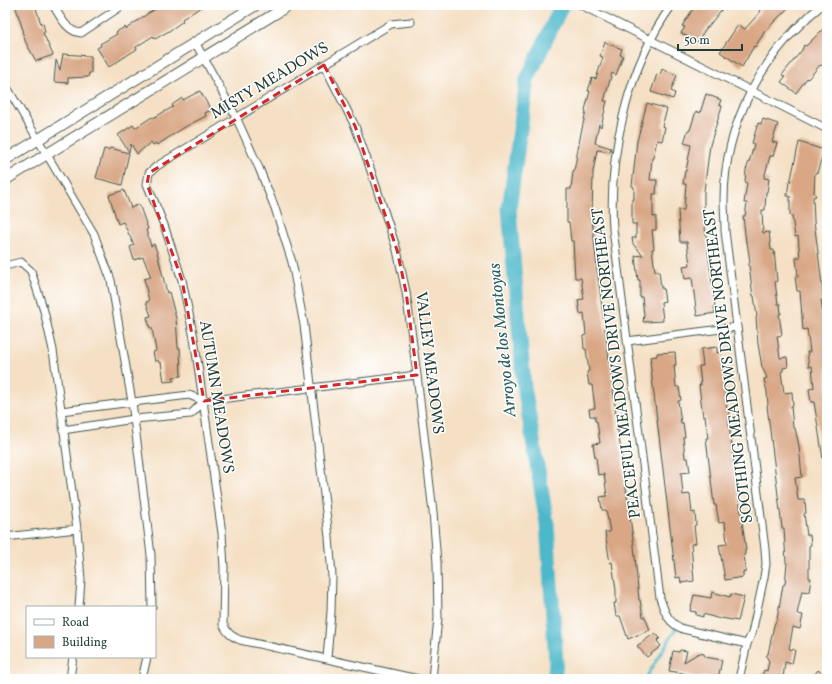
<svg xmlns="http://www.w3.org/2000/svg" width="832" height="684" font-family="Vollkorn,serif">
<rect width="100%" height="100%" fill="#fff"/>
<filter id="ink" filterUnits="userSpaceOnUse"><feTurbulence type="fractalNoise" baseFrequency=".025" numOctaves="2"/><feDisplacementMap in="SourceGraphic" scale="8" xChannelSelector="R" yChannelSelector="G"/><feConvolveMatrix kernelMatrix="1 2 1 2 8 2 1 2 1" color-interpolation-filters="sRGB"/></filter>
<filter id="wash" filterUnits="userSpaceOnUse"><feTurbulence type="fractalNoise" baseFrequency=".012" numOctaves="4" result="noise"/><feDisplacementMap in="SourceGraphic" scale="16" xChannelSelector="R" yChannelSelector="G"/><feGaussianBlur stdDeviation="0.9" result="paint"/><feColorMatrix in="noise" values="0 0 0 0 0 0 0 0 0 0 0 0 0 0 0 0 0 1.4 0 .05"/><feComposite in="paint" operator="in"/></filter>
<g filter="url(#wash)">
<rect width="100%" height="100%" fill="#f5e0c5"/>
<g fill="none" stroke-linecap="round" stroke-linejoin="round">
<path stroke="#4db8ca" stroke-width="2.5" d="M645,679L677,627"/>
<path stroke="#4db8ca" stroke-width="15" d="M554,679L556,662L547,524L524,386L509,209L527,80L562,5"/>
</g>
<g id="blocks">
<path fill="#d9a786" d="M15,5H35L41,24L43,23L45,32L43,33L53,55L36,61L26,43L22,31L23,30Z
M163,5H205L182,19L183,21L169,31L155,39L153,36L136,47L137,49L109,67L97,48L101,46L100,44L117,34L116,32L125,27L126,29L147,14Z
M687,5H725L708,27H707L697,42L681,33L685,27L682,26L693,9Z
M755,5H791L770,26H771L765,31L755,47L754,46L742,67L720,52L738,25L745,29L761,11Z
M827,25V60L821,66L820,65L808,79L807,78L796,93L781,82L785,77L782,75L802,50L804,45L806,46Z
M605,42L622,49L620,55L623,56L616,75L612,73L604,101H607L601,127L599,124L595,143L611,148L610,152L597,150L593,172L592,218L597,269L615,405L617,431L618,430L634,546L639,600H640L643,617H645L650,630L628,639L620,616H616L614,603H616V590L612,562L610,563L605,532H610L606,510H602L600,497L607,496L604,474L598,475L596,457H595L593,444L600,443L597,421H595V416H590L589,409L595,408L592,385H589L587,372L589,371L586,349H584L583,336L586,335L584,313L580,314L578,300L584,299L581,278H575L573,241H571L569,222H567V189H571L573,171H574L581,133L586,111L585,110L590,91H588L592,78L596,79L603,57L600,56Z
M63,54L91,56V73H89L88,77L68,78V83L54,82L56,60L60,70Z
M662,69L677,75L671,91L675,93L673,99L651,92L657,74L660,75Z
M200,91L211,110L205,113L206,116L185,127L157,145L156,143L153,145L151,142L137,154L131,144L129,152L118,135L133,125L135,128L152,117L153,118L173,107L172,105L182,98L183,100Z
M706,94L721,100L719,105L722,106L710,145L704,191V219L715,307H714L715,313L697,316L692,278L685,279L683,266L690,265L687,242H680L678,210H684L686,184H683L685,171H686L691,145L684,143L688,130H690L696,111L700,113Z
M647,103L667,109L662,126L665,127L662,141L657,140L653,158H652L650,180H657L656,194H653V217L656,216V230H652L654,249H652L655,271H659L661,288H663L665,301L661,302L663,321L643,322L644,315L642,297H640V280H638L635,256L643,255L633,244L632,238H636V224H632V199H634V187L632,186L637,141Z
M763,119L778,124L772,142L777,143L773,156H770L764,178L769,179L767,192H766L765,210H762L763,233L769,232L771,250H774L777,281L775,282L778,304H780L781,314H779L782,335L777,336L780,358L787,357L788,367L783,368V371L781,372L784,393L792,392L793,406H791L793,428H795L799,446L802,477L795,478L798,500H805L806,513L804,514L807,535H810L811,545L809,546V578H811L809,592L802,591L797,614L803,615L800,629L793,627L789,649L795,650L792,664L785,662L783,679L762,676L764,670L767,671L769,661L766,656L768,654L774,625L777,619L783,585L785,584L787,563H786L784,528H782L778,495L767,406L768,405L767,392L764,379L767,378L762,367L758,344L756,317L757,316L754,296H753L749,266L748,265L750,262L747,242H746L743,216H745L747,203H744L747,183L745,182L746,170L751,156L754,144L752,143L758,123L761,124Z
M799,142L824,150L817,173H815L814,193L816,196L813,197L814,221L824,300H821L823,313H826L827,318V459H823L814,402H811L809,389L814,388L812,366L809,367L807,352H810L807,329L803,330L800,291H797L795,277H798L796,258H800L798,236L795,237L792,216H790V196H787L789,182L790,183Z
M110,148L129,153L122,185L96,178L104,149L109,150Z
M124,190L131,208L139,204L148,229L146,230L151,246L154,244L157,252L167,293L169,292L176,318L178,348H180L181,376L173,377L174,381L164,382L161,362L159,363L158,360L155,362L153,352L156,351L152,328H150L147,317L151,316L146,302L149,301L144,279L151,277L143,257L134,260L130,247L134,245L124,224L123,222L118,224L109,195Z
M717,347V353L721,352L727,409L729,411V425L746,550H745V554H744L746,572H743V577L725,580L719,545L727,544L725,522L719,523L716,505H714L706,438H708L705,416L703,417L699,385H701L699,366H703L701,349Z
M675,352L676,365H674L676,387H679L681,400L678,401L681,423H683L685,437H683L685,458H688L690,472L681,473L683,495L690,494L692,513L695,512L696,525L694,526L696,543L691,544L694,581L681,583L680,577L676,578L650,361H651L650,357L657,356V353Z
M712,592L730,597L731,594L744,597L738,621L721,618L720,619L703,614V617L696,615V612L690,611L694,595L711,598Z
M655,633L660,638L657,641L661,646L647,657L637,646Z
M680,650L687,651L684,662L699,653L704,654L705,657L722,660L718,679L700,676V678L682,673L669,671L673,651L679,652Z
M818,670L827,677V679H811Z"/>
</g>
</g>
<g filter="url(#ink)">
<use href="#blocks" fill-opacity="0" stroke="#3f554a" stroke-width="1"/>
<g fill="none" stroke-linecap="round" stroke-linejoin="round">
<defs>
<path id="street" d="M53,5C60,16 67,32 81,33L123,5
M581,5L827,129
M672,5C628,66 608,154 613,229L660,598C665,613 668,623 683,629L747,644
M411,22L391,24L157,166L149,173L147,184L164,225L182,280L194,338L222,533L224,568L223,624C227,633 231,636 240,640L418,679
M195,42L236,117L259,168L275,208L292,262L304,325L329,537L332,576L331,612L327,658
M324,65L355,126L370,168L397,250L406,292L417,375L433,512L437,563L438,618L432,679
M5,84L94,234L111,280L132,402L151,555L152,607
M5,266L21,262L31,271L44,311L53,350L77,529L81,580L79,607
M627,341L737,327
M61,411L189,395L204,401L417,375
M63,430L134,419L191,414L204,401
M5,537L77,529
M70,679L73,657
M142,679L147,657
M739,679L747,644L752,633L764,577L766,564L765,549L725,231C725,220 724,210 724,200C724,123 763,53 822,5"/>
<path id="secondary" d="M5,160L256,5
M5,180L289,5"/>
</defs>
<use href="#street" stroke="#3f554a" stroke-width="9"/>
<use href="#secondary" stroke="#3f554a" stroke-width="12"/>
<use href="#street" stroke="#fff" stroke-width="7"/>
<use href="#secondary" stroke="#fff" stroke-width="10"/>
</g>
</g>
<path fill="none" stroke="#d62828" stroke-width="3" stroke-dasharray="8 5" stroke-linejoin="round" d="M324,65L355,126L397,250L406,292L417,375L204,401L182,280L147,184L149,173Z"/>
<g text-anchor="middle" dominant-baseline="central" stroke-width="3" stroke-linejoin="round" paint-order="stroke">
<g font-size="16" fill="#1f3d34" stroke="#fff">
<text transform="translate(270 81) rotate(-31)">MISTY MEADOWS</text>
<text transform="translate(429 363) rotate(83)">VALLEY MEADOWS</text>
<text transform="translate(617 363) rotate(-97)">PEACEFUL MEADOWS DRIVE NORTHEAST</text>
<text transform="translate(729 366) rotate(-97)">SOOTHING MEADOWS DRIVE NORTHEAST</text>
<text transform="translate(216 397) rotate(81)">AUTUMN MEADOWS</text>
</g>
<g font-size="17" font-style="italic" fill="#2d6261" stroke="#fff">
<text transform="translate(503 340) rotate(-96)">Arroyo de los Montoyas</text>
</g>
</g>
<rect width="832" height="684" fill="none" stroke="#fff" stroke-width="20"/>
<rect x="26" y="606" width="130" height="52" fill="#ffffff" stroke="#a5b1ae"/>
<rect x="34" y="619" width="20" height="6" fill="#ffffff" stroke="#a5b1ae"/>
<text x="62" y="626" font-size="12" fill="#1f3d34">Road</text>
<rect x="34" y="636" width="20" height="12" fill="#d9a786" stroke="#a5b1ae"/>
<text x="62" y="646" font-size="12" fill="#1f3d34">Building</text>
<path d="M678 44v6h64v-6" fill="none" stroke="#1f3d34" stroke-width="2"/>
<text x="684" y="44" font-size="12" fill="#1f3d34" stroke="#ffffff" stroke-width="3" paint-order="stroke">50 m</text>
</svg>
